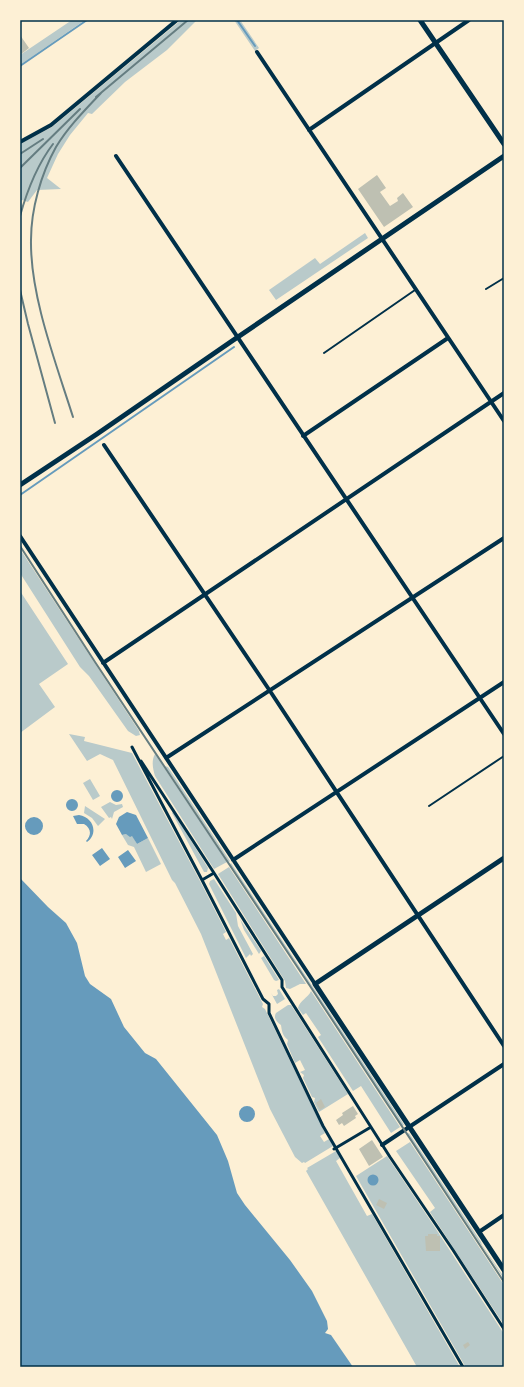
<svg xmlns="http://www.w3.org/2000/svg" width="524" height="1387" font-family="'DejaVu Sans',sans-serif">
<rect width="100%" height="100%" fill="#fdf0d5"/>
<path fill="#b9caca" d="M72,20H85L20,65V55Z
M181,20H197L167,50L125,82L92,114L88,113L70,135L58,154L47,178L61,189L37,190L28,202L22,200L20,201V144L52,127Z
M234,20H240L259,48L255,51Z
M365,233L368,238L276,300L269,290L315,258L320,264Z
M20,549L139,731L140,735L136,736L128,731L89,676L80,667L20,573Z
M20,591L68,664L39,684L55,707L20,733Z
M69,734L85,737L84,741L132,753L200,881L226,932L223,934L226,940L229,938L263,1004L262,1007L265,1009L325,1133L320,1136L324,1142L329,1139L333,1146L305,1163L304,1162L302,1163L295,1157L270,1109L201,934L175,883L172,880L113,760L100,754L87,761Z
M155,754L227,862L214,869L155,776C153,769 151,761 155,754Z
M165,766L168,767L230,861L229,862Z
M90,779L100,796L93,800L83,783Z
M110,802L116,805L122,804L123,807L114,812L112,819L111,817L109,818L101,807Z
M85,806L105,819L98,826L92,818L84,813Z
M173,812L208,868L207,872H204L172,813Z
M126,834L132,835L137,844L148,838L161,864L146,872L134,847L128,845L122,835Z
M231,863L401,1120L404,1125L402,1126L230,864Z
M229,867L306,984H300L290,989L286,988L285,981L218,874Z
M214,879L236,913L238,926L253,954L251,956L250,954L246,958L209,884L210,881Z
M240,919L261,951L259,954L244,930Z
M264,956L279,980L276,981L274,980L261,958Z
M279,989L285,999L277,1004L271,993L273,996H276L278,994L277,990Z
M311,991L400,1127L391,1133L361,1086L353,1091L318,1037L321,1035L306,1013L303,1015L298,1008C300,1000 308,998 311,991Z
M288,1005H291L348,1094L319,1112L314,1102L315,1098L312,1097L303,1078L304,1075L300,1072L305,1070L300,1060L295,1063L287,1044L288,1040C282,1035 282,1031 281,1025C277,1022 273,1018 276,1013Z
M409,1133L481,1242L482,1245L504,1277V1279L407,1134Z
M410,1142L504,1285V1325L430,1212L435,1208L396,1151Z
M336,1151L340,1158L336,1161L367,1216L372,1214L460,1367H417L306,1171L308,1169L307,1168Z
M387,1156L434,1226L504,1334V1367H468L465,1366L356,1176Z"/>
<path fill="#669bbc" d="M111 796a6 6 0 1 1 12 0a6 6 0 1 1-12 0Z
M66 805a6 6 0 1 1 12 0a6 6 0 1 1-12 0Z
M127,812L136,815L148,838L137,844L132,836L130,837L126,834L122,835L116,824L119,817Z
M79,815C93,817 99,833 87,842L86,841C92,835 91,828 84,824H77L73,816Z
M25 826a9 9 0 1 1 18 0a9 9 0 1 1-18 0Z
M102,848L110,859L100,866L92,855Z
M128,850L136,861L125,868L118,857Z
M20,878L48,907L66,923L77,943L85,976L90,984L111,999L124,1027L145,1053L156,1059L217,1135L228,1161L237,1193L245,1205L290,1260L312,1291L327,1321L328,1329L325,1333L331,1335L353,1367H20Z
M239 1114a8 8 0 1 1 16 0a8 8 0 1 1-16 0Z
M367.5 1180a5.5 5.5 0 1 1 11 0a5.5 5.5 0 1 1-11 0Z"/>
<g fill="none" stroke-linecap="round" stroke-linejoin="round">
<path stroke="#669bbc" stroke-width="2" d="M237,20L255,46
M20,66L87,20
M20,495L234,347"/>
</g>
<path fill="#bec0b2" d="M20,35L29,48L20,55Z
M377,175L386,188L380,192L390,206L398,201L397,198L403,193L413,207L384,227L358,189Z
M321,1099L325,1107L320,1110L316,1103Z
M353,1106L358,1114L355,1116L356,1118L344,1126L342,1123L339,1125L336,1120L343,1115L342,1113Z
M372,1140L383,1157L369,1166L359,1149Z
M379,1199L387,1203L384,1209L376,1205Z
M428,1234H437V1236H440V1251H426L425,1236H428Z
M468,1342L470,1345L465,1349L463,1345Z"/>
<g fill="none" stroke-linecap="round" stroke-linejoin="round">
<path stroke="#003049" stroke-width="2" d="M486,289L504,278
M324,353L415,290
M429,806L504,756"/>
<path stroke="#003049" stroke-width="3" d="M132,747L202,880L263,999L269,1004V1013L323,1126L463,1367
M141,761L214,873L282,980V987L390,1157L453,1250L504,1329
M202,880L214,873
M334,1149L371,1127"/>
<path stroke="#003049" stroke-width="4" d="M257,52L504,421
M309,130L469,20
M20,142L51,125L177,20
M116,156L504,734
M303,436L448,338
M104,445L270,691L504,1046
M20,536L315,984
M103,663L504,393
M166,758L504,538
M233,860L504,682
M382,1145L504,1064
M479,1232L504,1215"/>
<path stroke="#003049" stroke-width="5" d="M420,20L504,144
M20,485L97,434L232,341L504,156
M504,858L315,984L504,1270"/>
<path stroke="#657d81" stroke-width="2" d="M96,97L188,20
M20,154L43,139
M20,168L80,109
M20,216C27,191 37,165 53,144
M20,290L28,324L55,423
M73,417C56,363 30,296 31,240C31,209 41,174 56,147C68,127 85,110 101,93
M20,546L95,662L310,986L504,1282"/>
</g>
<rect width="524" height="1387" fill="none" stroke="#fdf0d5" stroke-width="42"/>
<rect x="21" y="21" width="482" height="1345" fill="none" stroke="#003049" stroke-width="1.5"/>
</svg>
